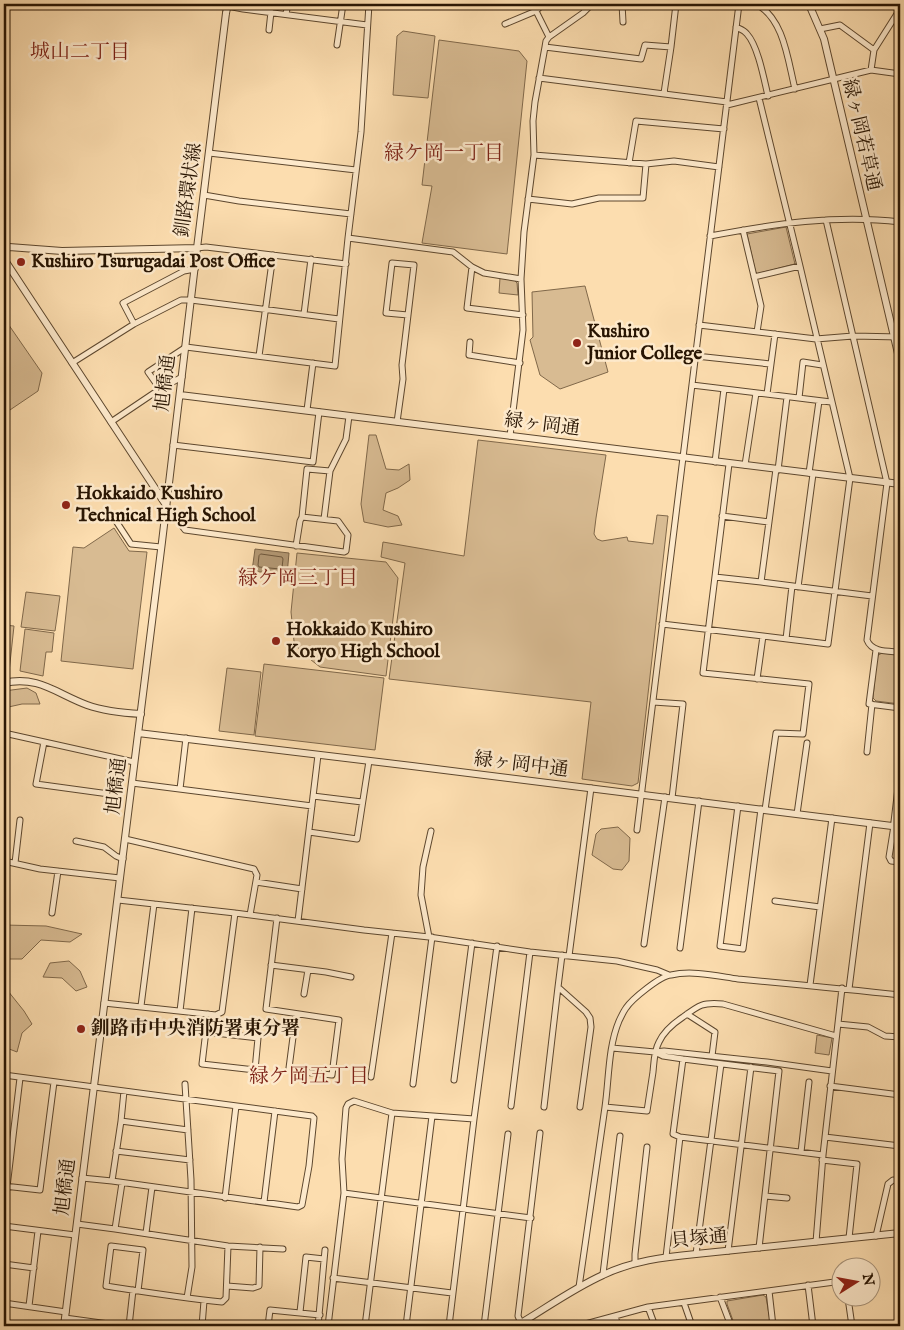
<svg xmlns="http://www.w3.org/2000/svg" width="904" height="1330" font-family="'IM FELL English','Noto Serif JP',serif">
<rect width="100%" height="100%" fill="#fcddaf"/>
<filter id="stains"><feTurbulence type="fractalNoise" baseFrequency=".004" numOctaves="4"/><feColorMatrix values="0 0 0 0 .2 0 0 0 0 .09 0 0 0 0 .02 0 0 0 .5 -.17"/></filter>
<radialGradient id="worn" r=".72"><stop offset=".6" stop-color="#630" stop-opacity="0"/><stop offset="1" stop-color="#630" stop-opacity=".3"/></radialGradient>
<path fill="#d8bb92" stroke="#80684a" d="M403,31L435,36L428,98L393,95L397,36Z
M439,40L519,51L527,61L507,254L422,243L432,186L422,185Z
M786,227L795,264L756,274L747,234Z
M500,278L514,280L517,283L518,295L499,293Z
M585,286L608,372L560,389L540,375L530,340L533,337L532,292Z
M4,318L42,373L38,391L4,414Z
M369,435H376L386,469L399,470L409,464L410,480L398,488L386,493L383,510L398,516L402,525L388,527L364,522L361,504Z
M478,440L606,455L596,518L594,534L597,539L602,541L627,537L628,541L653,544L657,515L668,516L638,783L632,786L582,779L591,702L389,679L405,563L381,557L383,542L464,556Z
M114,528L129,551L147,552L133,669L61,661L73,547L84,548Z
M297,553L386,562L398,578L386,676L320,667L301,652L294,641L291,612Z
M26,592L60,596L55,631L21,627Z
M4,625L14,626L9,672L4,671Z
M25,629L54,633L52,652H46L43,676L20,671Z
M882,653L900,655V704L876,701L873,698L877,656Z
M264,664L384,678L375,750L255,736Z
M227,668L261,672L254,735L219,731Z
M27,688L36,693L40,704H22L4,708V691Z
M618,827L630,838L629,861L622,870L613,869L592,855L596,834L601,829Z
M4,925L46,926L82,934L70,942L41,940L22,959H4Z
M69,961L80,971L87,987L76,991L62,978L43,977L50,963Z
M4,986L24,1011L32,1024L22,1033L17,1052L4,1047Z
M817,1035L832,1038L829,1055L815,1053Z
M763,1295L766,1297L771,1326H735L727,1304V1301Z"/>
<path fill="#b49975" stroke="#7c6447" d="M255,549L289,553L287,575L252,571Z"/>
<g fill="none" stroke-linecap="round" stroke-linejoin="round">
<path stroke="#6e573c" stroke-width="1" d="M261,554L282,557L283,559L282,568L280,569L259,567L258,565L259,556Z"/>
<defs>
<path id="minor" d="M217,4L243,9
M243,4V9L367,25
M622,4L623,22
M756,4C784,18 788,61 795,89
M536,11L549,37
M286,14L288,4
M505,24L536,11L543,4
M736,27C740,29 744,30 747,34C758,46 764,79 768,96
M820,29L840,25L874,50
M269,30L271,12
M337,45L343,4
M545,47L641,59L645,45L671,47L676,4
M871,70L874,50L900,9
M539,78L727,102
M664,93L671,47
M759,98L800,266L850,478L828,644L763,636
M727,105L871,70L900,74
M209,153L356,170
M534,155L646,164L674,161L719,167
M629,163L636,121L724,129
M204,195L239,201L351,214
M528,199L572,204L599,198H643L646,164
M826,220L887,483L867,640C872,653 889,651 900,652
M743,230L761,306L757,332
M710,236C773,224 837,214 900,222
M348,238L453,252L472,267L484,273L521,279
M197,248L206,247L346,264
M472,267L467,308L523,315
M754,277L800,266
M304,314L311,259
M134,324L123,303L184,271L195,269
M699,325L816,339L853,336L900,337
M470,342L469,355L520,363
M259,356L273,255
M696,356L770,364
M72,363L134,324L181,300H191L339,319
M692,385L831,402
M160,389L148,372L186,347L335,366L348,238L361,132L369,4
M767,394L775,334
M799,398L803,362L822,365
M307,410L313,363
M111,422L160,389L182,377
M397,422L403,379L402,365L414,265L392,263L386,313L408,315
M510,436L523,330L521,279L524,232L534,155L533,121L535,102L545,47L546,41L549,37L583,13L592,4
M173,445L313,462L319,412
M715,462L724,389
M729,464L703,673L809,684L803,734L776,733L765,810
M745,465L756,393
M776,469L761,582L872,596
M778,470L787,397
M809,473L819,401
M166,505L185,530L344,552L346,551L348,535L338,521L302,517L307,469L330,471
M722,516L769,522
M114,518L131,544L161,547
M324,519L330,471L346,439L349,416
M296,546L300,521L302,517
M715,577L761,582
M798,587L813,474
M662,624L763,636L757,679
M786,639L792,586
M876,650L869,704L900,708
M653,702L683,704L672,798
M4,733L134,762
M44,742L36,784L109,794
M867,752L872,704
M132,783L312,806
M180,789L186,738
M313,796L362,802
M738,806L720,946L743,949L761,809
M797,814L807,743
M894,826L889,857L891,861L900,862
M637,830L739,4
M309,832L357,839L369,761
M125,839L254,869L257,875L250,915
M76,841L104,847L116,856L123,859
M4,861L40,869L120,878
M15,863L20,820
M256,882L302,889
M118,900L235,913L364,930L429,937L530,952L617,961L657,970L669,975
M775,901L820,907
M52,913L58,871
M277,918L266,1009L339,1020L332,1075L293,1071L289,1068L296,1014
M298,921L318,755
M429,937L421,895L423,867L431,831
M644,944L665,797
M680,948L699,801
M562,955L558,987L586,1012L590,1018L591,1027L580,1107
M569,956L591,788
M271,965L326,972L351,977
M810,985L832,818
M849,989L870,823
M304,994L308,970
M104,1003L216,1015L222,1012L235,913
M141,1006L154,904
M180,1011L192,908
M687,1014L715,1032L712,1056
M838,1024L868,1027L885,1036L900,1037
M206,1032L258,1038L255,1070L202,1064L208,1014
M612,1048L655,1052L664,1051L767,1062L832,1071
M655,1052L663,1056L683,1059L779,1071L759,1248
M4,1075L312,1116L314,1118L309,1166L302,1205L298,1207L112,1181L121,1121L188,1130
M371,1077L392,933
M454,1080L472,943
M185,1084L191,1180L192,1267L187,1298
M413,1084L432,937
M830,1086L900,1095
M511,1106L530,952
M544,1107L558,987
M605,1107L647,1111C649,1098 651,1085 653,1072C654,1062 654,1051 659,1042C664,1031 674,1023 683,1017C699,1005 703,1002 723,1004L836,1036
M121,1121L124,1091
M680,1137L823,1155
M825,1137L900,1146
M116,1151L190,1160
M801,1152L809,1082
M822,1160L857,1164L849,1238
M82,1178L112,1181
M122,1183L115,1229L228,1246L283,1249
M4,1186L40,1190L54,1082
M344,1193L531,1218
M765,1196L787,1198
M225,1198L236,1106
M264,1202L275,1111
M4,1212L20,1078
M77,1224L115,1229
M4,1226L75,1235
M146,1233L152,1187
M876,1236L888,1184L893,1180L900,1181
M816,1242L823,1155L842,988
M728,1251L751,1067
M696,1254L721,1064
M666,1257L680,1137L673,1134L683,1059
M635,1263V1254L647,1147
M4,1264L34,1268
M603,1274L620,1136
M333,1278L452,1293
M808,1285L813,1326
M227,1286L253,1288L259,1286L260,1247
M579,1287C588,1227 596,1167 605,1107C609,1080 608,1047 619,1021C621,1017 623,1012 626,1008C632,999 660,976 671,975C692,970 717,976 738,979C792,984 846,989 900,995
M138,1291L143,1250L111,1246L106,1286C145,1292 183,1298 222,1302L226,1298L228,1246
M769,1291L773,1326
M720,1297L731,1326
M848,1298L852,1326
M4,1303L66,1312
M684,1303L692,1326
M29,1306L38,1231
M648,1307L655,1326
M300,1312L306,1257L324,1259
M615,1316L618,1326
M65,1318L123,1326
M521,1323L518,1316L540,1133
M129,1326L133,1290
M202,1326L204,1301
M268,1326L270,1310L320,1315
M318,1326L325,1250
M328,1326L344,1193L342,1159L346,1108L348,1104L354,1101L392,1113L474,1119
M365,1326L392,1113
M406,1326L432,1116
M449,1326L474,1119L497,946
M484,1326L508,1134
M578,1326L648,1307L842,1281"/>
<path id="tertiary" d="M808,4L811,9L824,39L900,362
M4,250L9,247L62,251L197,248L226,13
M4,259L166,505
M180,395L900,484
M4,683C38,675 57,694 87,705C104,711 123,713 141,714
M138,733L412,766L900,827
M894,826L900,775
M64,1326L162,542L197,248
M516,1326C545,1309 572,1289 603,1275C632,1261 664,1257 696,1254L900,1233"/>
</defs>
<use href="#minor" stroke="#5d472e" stroke-width="7"/>
<use href="#tertiary" stroke="#5d472e" stroke-width="8"/>
<use href="#minor" stroke="#fde9cb" stroke-width="5"/>
<use href="#tertiary" stroke="#fde9cb" stroke-width="6"/>
<defs>
<path id="tertiary-bridge" d="M226,13L228,4"/>
</defs>
<use href="#tertiary-bridge" stroke="#5d472e" stroke-width="8" stroke-linecap="butt"/>
<use href="#tertiary-bridge" stroke="#fde9cb" stroke-width="6"/>
</g>
<g fill="#8f2418" stroke="#fde9cb" stroke-width="2">
<circle cx="21" cy="262" r="5"/>
<circle cx="577" cy="343" r="5"/>
<circle cx="66" cy="505" r="5"/>
<circle cx="276" cy="641" r="5"/>
<circle cx="81" cy="1029" r="5"/>
</g>
<g text-anchor="middle" dominant-baseline="central" stroke-width="5" stroke-linejoin="round" paint-order="stroke">
<g font-size="19" fill="#281503" stroke="#fde9cb">
<text transform="translate(861 135) rotate(77)">緑ヶ岡若草通</text>
<text transform="translate(189 190) rotate(-82)">釧路環状線</text>
<text transform="translate(166 383) rotate(-83)">旭橋通</text>
<text transform="translate(542 425) rotate(7)">緑ヶ岡通</text>
<text transform="translate(521 765) rotate(7)">緑ヶ岡中通</text>
<text transform="translate(117 786) rotate(-83)">旭橋通</text>
<text transform="translate(66 1187) rotate(-83)">旭橋通</text>
<text transform="translate(699 1239) rotate(-6)">貝塚通</text>
</g>
<g font-size="19" font-weight="bold" fill="#281503" stroke="#fde9cb" text-anchor="start">
<text x="31" y="262">Kushiro Tsurugadai Post Office</text>
<text x="587" y="332">Kushiro<tspan x="587" dy="22">Junior College</tspan></text>
<text x="76" y="494">Hokkaido Kushiro<tspan x="76" dy="22">Technical High School</tspan></text>
<text x="286" y="630">Hokkaido Kushiro<tspan x="286" dy="22">Koryo High School</tspan></text>
<text x="91" y="1029">釧路市中央消防署東分署</text>
</g>
<g font-size="20" fill="#7a1f14" stroke="#fde9cb">
<text x="80" y="52">城山二丁目</text>
<text x="444" y="153">緑ケ岡一丁目</text>
<text x="298" y="578">緑ケ岡三丁目</text>
<text x="309" y="1076">緑ケ岡五丁目</text>
</g>
</g>
<rect width="904" height="1330" fill="none" stroke="#fcddaf" stroke-width="20"/>
<rect x="5" y="5" width="894" height="1320" fill="none" stroke="#281503" stroke-width="2.5"/>
<rect x="10" y="10" width="884" height="1310" fill="none" stroke="#281503"/>
<g transform="translate(856 1282) rotate(79)"><circle r="24" fill="#fde9cb" stroke="#a8947b"/>
<path d="M0-4L9 19L0 12L-9 19Z" fill="#8f2418"/>
<text y="-8" font-size="14" font-weight="bold" text-anchor="middle" fill="#281503">N</text>
</g>
<rect width="100%" height="100%" filter="url(#stains)"/>
<rect width="100%" height="100%" fill="url(#worn)"/>
</svg>
